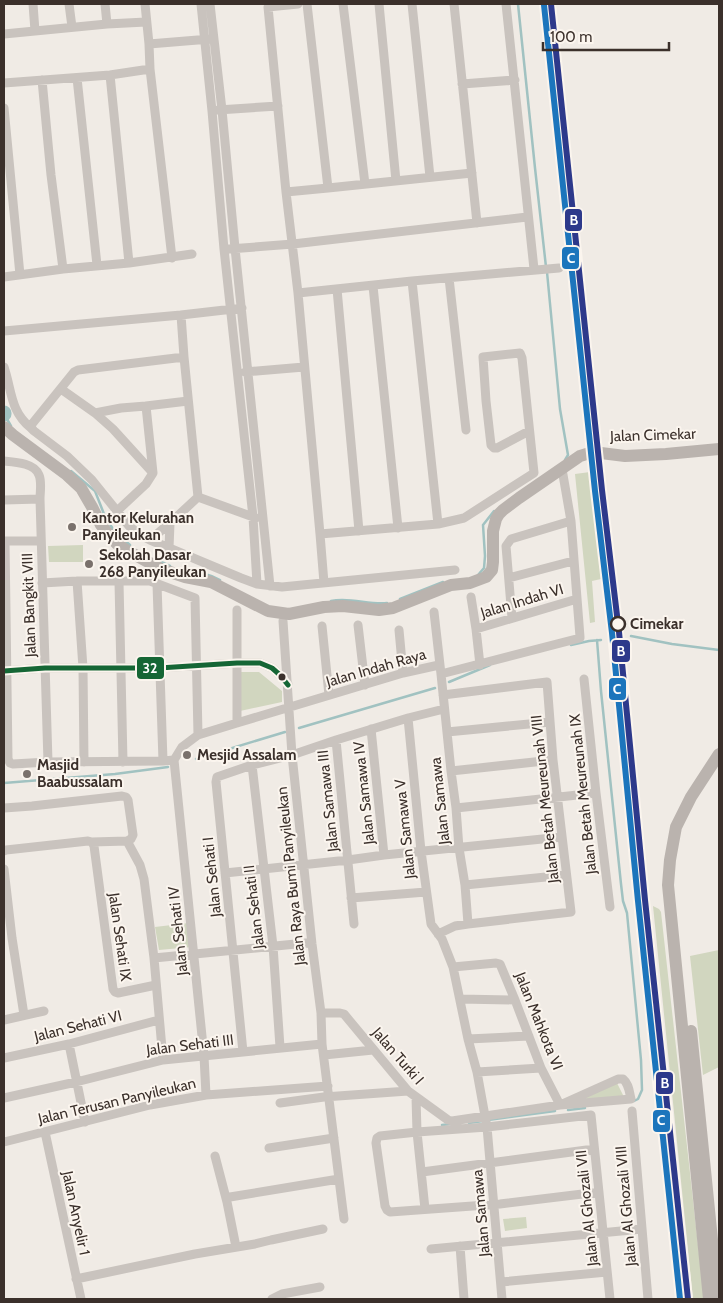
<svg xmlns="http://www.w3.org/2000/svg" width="723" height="1303" font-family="Cabin,sans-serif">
<rect width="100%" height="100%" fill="#f0ebe5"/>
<path fill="#d1d6bf" d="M590,472L601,579L592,581L595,622L590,623L575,474Z
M83,545V562H49L48,546Z
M240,672H259L282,691V702L240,711Z
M653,906L659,909L661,912L704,1299H693Z
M188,923L192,947L159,950L155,927Z
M719,950V1067L703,1075L690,956Z
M617,1083L625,1099L571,1103Z
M526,1217L527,1228L505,1231L503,1219Z"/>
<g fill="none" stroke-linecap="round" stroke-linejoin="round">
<path stroke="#a1c2c1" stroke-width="2.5" d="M518,4L535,168L546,267
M547,272L560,409L568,455L565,460
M4,414L11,426
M71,471L95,491L104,514L114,531L130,545
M159,561L170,566
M182,570C195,572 208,573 220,580
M478,575L484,568L485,556L483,525L494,511
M400,599L443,582
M331,601C350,597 369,605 387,603
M631,636L672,644L719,650
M597,640L601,691L621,884L623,901L627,913L641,1060L642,1090L638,1099L634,1101
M571,645L589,641L601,640
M449,682L490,665
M299,728L435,688
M196,759L285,732
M4,783L115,774L168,767
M568,1110L585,1108
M488,1120L555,1111
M469,1123L483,1121
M442,1125L451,1124"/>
<path stroke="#a1c2c1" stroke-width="15" d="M4,413V414"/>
<path stroke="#c9c3be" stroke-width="9" d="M33,4L35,31
M69,4L72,27
M145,4L149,44L210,39
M201,4L212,111L224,249L253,517L257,584
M210,4L222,110L235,248L270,586
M307,4L328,188L472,173
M343,4L365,184
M379,4L396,181
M412,4L430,177
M454,4L477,223
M506,4L534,269
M107,24L146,22
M4,34L107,24L105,4
M149,44L150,69
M110,75L129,263
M77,78L97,265
M42,80L51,175L63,269
M4,83L110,75L150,69L172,258
M462,84L515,80
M4,108L20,275
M218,110L278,106
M286,192L328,188
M229,249L293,244L527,217
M4,277L63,269L129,263L192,254
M449,278L466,430
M412,281L559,268
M373,286L398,528
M337,289L359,531
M298,293L412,281L438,524L320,534L298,293L286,192L268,7L298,4
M242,308L181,315L184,357L78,370L74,372L32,424L31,428L34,431L67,456L92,480L129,526L139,534L150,540L241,578L257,584L282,587L455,570
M4,331L181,315
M4,367C12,391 10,411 31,428
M245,372L304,367
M61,389L95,413L121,408L146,406L153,473L146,484L117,511
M146,406L188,401
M95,413L113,429L153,473
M4,461C15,462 35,463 39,475C42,482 40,492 40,499
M562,469L571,521L580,637
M198,497L256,518
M4,500L40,499L48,762
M438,524L464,518L534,473L522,358L520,353L483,357L486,401L491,445L494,448H497L529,431
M320,534L324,583
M150,540L170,523
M4,541H41
M5,541L8,759L10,763L13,764L48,762L163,761L174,760
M169,548L170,523L198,497L184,357
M509,578L573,561
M77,581L83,668L84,762
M119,582L123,762
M42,583L77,581H150L195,598L198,735
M157,584L163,761
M471,597L476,629L480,665
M237,610V723
M434,612L441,674L580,638
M512,618L506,546L511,539L571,521
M283,621L292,755L312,944L321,1013L322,1044L344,1219
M358,625L365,685
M322,626L329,695
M476,629L577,599
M399,630L403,673
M4,671L45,668H159L237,663H260L272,668L280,675L288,684
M441,674L451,771L456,808L459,848L465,885L468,924
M584,679L596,793L610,907
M408,718L421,851L431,924L442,939L453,967L468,1039L477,1072L487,1127L502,1299
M371,729L384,855
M447,732L550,722
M336,740L354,924
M174,760L204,1056L206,1095
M174,760L182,747L198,735L237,723L403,673L439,665
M252,765L273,946L280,1047
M451,771L553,760
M4,808L32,806L122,796L126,797L128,800L133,835L131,839L127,841
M456,808L596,793
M127,841L140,865L144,879L154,958L163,1060
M92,842L127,841
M4,851L6,850L88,841L92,842L94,846L113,989L115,992L118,993L156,985
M4,869L12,938L24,1015
M225,873L348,860L384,855L562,837
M465,885L566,875
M351,898L426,892
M438,934L455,926L468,924L571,912L553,760L547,682L443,695
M154,958L306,943L312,944
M453,967L496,963L500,964L515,1000L541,1068L560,1105
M460,999L515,1000
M321,1013H340L344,1014L408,1091L448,1120L452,1121L560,1105L631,1099C629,1091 629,1084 623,1079H618L560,1105
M4,1020L44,1011
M468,1039L529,1036
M69,1044L85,1122
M243,1052L216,782L217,777L252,765L292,755L336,740L408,718L444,709
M324,1055L373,1050
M4,1058L69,1044L159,1020
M477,1072L541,1068
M416,1097L417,1132L425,1209
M4,1098L76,1082L163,1060L322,1044
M280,1103L324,1097L408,1091
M632,1111L648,1299
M45,1132L81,1299
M4,1142L150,1105L206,1095L328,1086
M269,1148L334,1138
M215,1156L227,1202L236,1247
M422,1172L594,1149
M599,1192L500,1204L390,1212L387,1210L385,1206L376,1143L377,1138L380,1136L417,1132L487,1127L591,1115L610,1299
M230,1197L339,1179
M460,1246L464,1299
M431,1249L642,1229
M76,1279L195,1254L255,1244L271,1240L323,1229
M501,1282L607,1272
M272,1299L282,1294L320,1287"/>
<path stroke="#bab3ae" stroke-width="12" d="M4,427L13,435L67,475L81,488L92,507L101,525L116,543L126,550L161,569L185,577L211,582L268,611L289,614L324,607L343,606L379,610L393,608L451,585L470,583L486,577L492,570L493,562V531L496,519L499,514L503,510L519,498L580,456L593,452L625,456L666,454L719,449
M691,1031L718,1299
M709,1299L668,885L670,860L676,827L691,797L719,754"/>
<defs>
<path id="bus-1" d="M4,671L45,668H159L237,663H260L272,668L280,675L288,685"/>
</defs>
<use href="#bus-1" stroke="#fbf5ee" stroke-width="9"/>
<use href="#bus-1" stroke="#156635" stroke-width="5"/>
<defs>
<path id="rail-1" d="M551,4L602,490L619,632L645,900L688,1299"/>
<path id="rail-2" d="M544,5L595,491L612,633L638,901L680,1299"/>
</defs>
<use href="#rail-1" stroke="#fbf5ee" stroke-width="10"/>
<use href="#rail-2" stroke="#fbf5ee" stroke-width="10"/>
<use href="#rail-1" stroke="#2d398b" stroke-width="6"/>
<use href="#rail-2" stroke="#1c75bc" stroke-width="6"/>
</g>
<g fill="#7a716c" stroke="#fbf5ee" stroke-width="2">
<circle cx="72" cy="527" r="5"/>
<circle cx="89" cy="564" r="5"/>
<circle cx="187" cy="755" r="5"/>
<circle cx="27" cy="774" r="5"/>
</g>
<circle fill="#fbf5ee" stroke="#3b302b" stroke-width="2.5" cx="618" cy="624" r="7"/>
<circle fill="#3b302b" stroke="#fbf5ee" stroke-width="2" cx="282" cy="677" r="4.5"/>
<g text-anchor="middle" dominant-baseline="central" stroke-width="4" stroke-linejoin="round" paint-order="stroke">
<g font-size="15" fill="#3b302b" stroke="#fbf5ee">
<text transform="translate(653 435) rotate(-2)">Jalan Cimekar</text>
<text transform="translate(522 601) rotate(-17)">Jalan Indah VI</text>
<text transform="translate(29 605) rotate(-92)">Jalan Bangkit VIII</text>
<text transform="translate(376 668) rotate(-16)">Jalan Indah Raya</text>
<text transform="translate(364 793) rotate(-96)">Jalan Samawa IV</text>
<text transform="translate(583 794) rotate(-96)">Jalan Betah Meureunah IX</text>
<text transform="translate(545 799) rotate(-96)">Jalan Betah Meureunah VIII</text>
<text transform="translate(328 801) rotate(-96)">Jalan Samawa III</text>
<text transform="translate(440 801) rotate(-96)">Jalan Samawa</text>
<text transform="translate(405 829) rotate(-96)">Jalan Samawa V</text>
<text transform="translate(291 876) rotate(-96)">Jalan Raya Bumi Panyileukan</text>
<text transform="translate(212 877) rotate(-96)">Jalan Sehati I</text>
<text transform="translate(254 907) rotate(-97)">Jalan Sehati II</text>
<text transform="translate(178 931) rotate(-96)">Jalan Sehati IV</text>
<text transform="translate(120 937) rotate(82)">Jalan Sehati IX</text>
<text transform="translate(539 1021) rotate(68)">Jalan Mahkota VI</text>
<text transform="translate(78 1026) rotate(-14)">Jalan Sehati VI</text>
<text transform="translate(190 1045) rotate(-7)">Jalan Sehati III</text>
<text transform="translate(398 1056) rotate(49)">Jalan Turki I</text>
<text transform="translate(117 1101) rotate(-13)">Jalan Terusan Panyileukan</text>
<text transform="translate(626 1206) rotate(-95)">Jalan Al Ghozali VIII</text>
<text transform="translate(587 1208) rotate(-96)">Jalan Al Ghozali VII</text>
<text transform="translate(76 1213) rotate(78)">Jalan Anyelir 1</text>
<text transform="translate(481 1213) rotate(-95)">Jalan Samawa</text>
</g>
<g font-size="15" font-weight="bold" fill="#3b302b" stroke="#fbf5ee" text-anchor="start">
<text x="82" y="518">Kantor Kelurahan<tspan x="82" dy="17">Panyileukan</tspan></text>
<text x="99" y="555">Sekolah Dasar<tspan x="99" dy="17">268 Panyileukan</tspan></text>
<text x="197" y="755">Mesjid Assalam</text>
<text x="37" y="765">Masjid<tspan x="37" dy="17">Baabussalam</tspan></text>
</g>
<g font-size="15" font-weight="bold" fill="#3b302b" stroke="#fbf5ee" text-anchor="start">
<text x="630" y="624">Cimekar</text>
</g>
</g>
<g stroke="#fbf5ee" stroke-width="2">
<rect x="564" y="208" width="19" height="24" rx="5" fill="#2d398b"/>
<rect x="561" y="246" width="19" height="24" rx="5" fill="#1c75bc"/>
<rect x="611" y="639" width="20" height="24" rx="5" fill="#2d398b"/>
<rect x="136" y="656" width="29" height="24" rx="5" fill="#156635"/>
<rect x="608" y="677" width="19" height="24" rx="5" fill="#1c75bc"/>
<rect x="655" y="1071" width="19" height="24" rx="5" fill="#2d398b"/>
<rect x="652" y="1109" width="19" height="24" rx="5" fill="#1c75bc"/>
</g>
<g font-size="14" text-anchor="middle" font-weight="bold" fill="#fff">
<text x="574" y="225">B</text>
<text x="571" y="263">C</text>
<text x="621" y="656">B</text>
<text x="150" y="673">32</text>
<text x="617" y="694">C</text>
<text x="665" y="1088">B</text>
<text x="661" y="1125">C</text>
</g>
<rect width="723" height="1303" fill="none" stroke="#3b302b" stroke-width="10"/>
<path d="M543 42v8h126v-8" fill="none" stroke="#3b302b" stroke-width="2.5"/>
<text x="550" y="42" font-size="15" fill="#3b302b" stroke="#fbf5ee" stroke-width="4" paint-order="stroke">100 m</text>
</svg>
